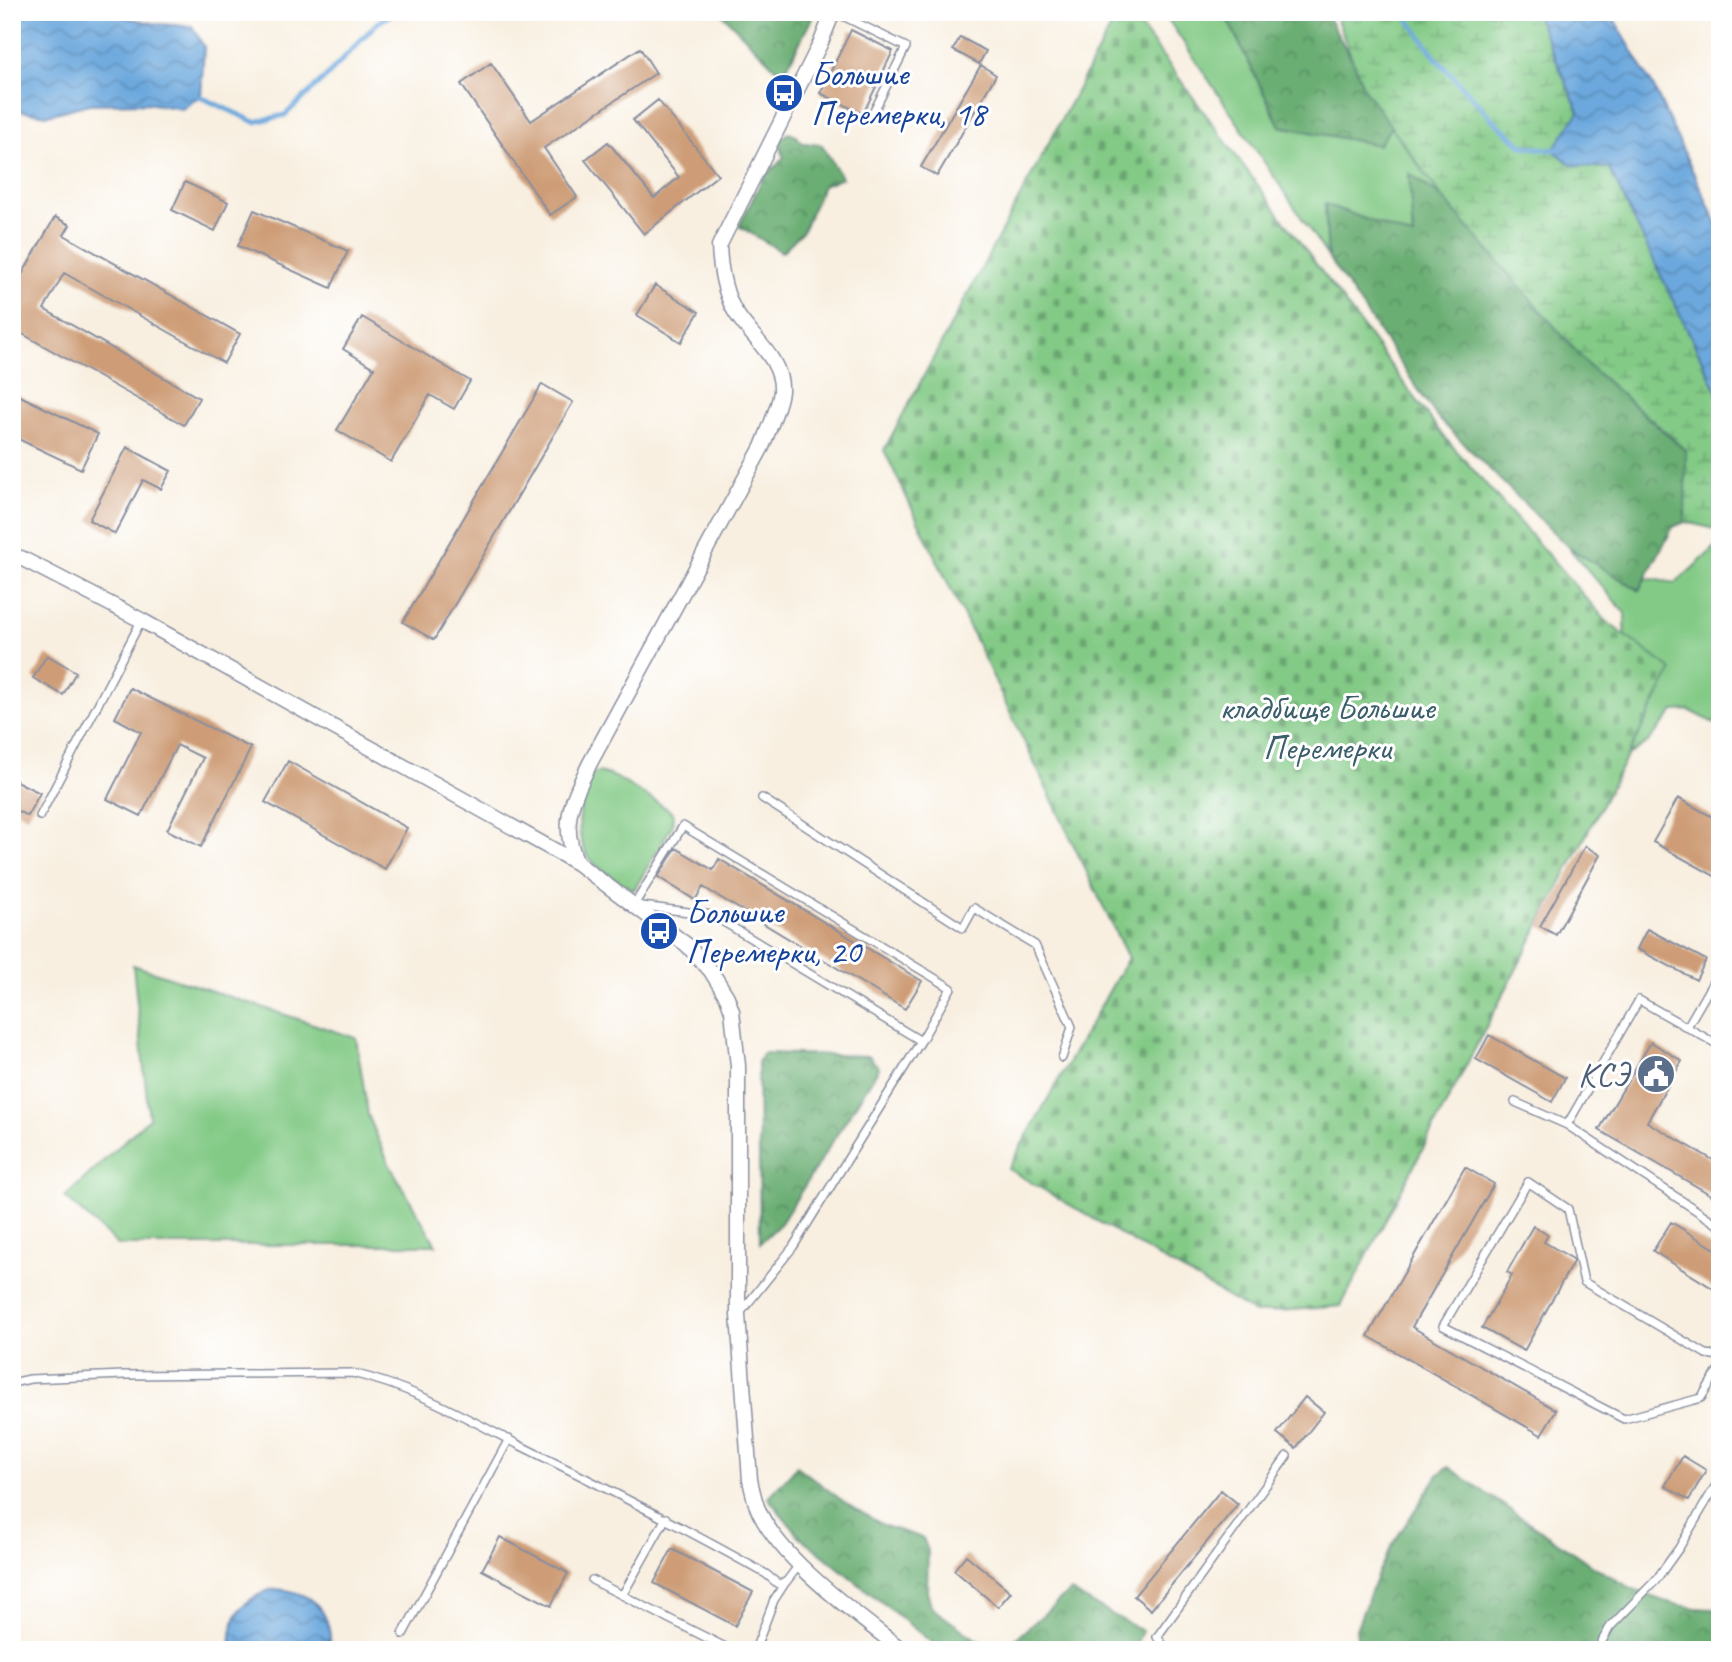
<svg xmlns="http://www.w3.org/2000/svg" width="1732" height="1662" font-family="Caveat,sans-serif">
<defs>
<pattern id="forest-crowns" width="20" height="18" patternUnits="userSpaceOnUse" patternTransform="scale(1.75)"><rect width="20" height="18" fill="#6aae73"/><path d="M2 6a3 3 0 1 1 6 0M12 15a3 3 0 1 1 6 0" fill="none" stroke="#568e62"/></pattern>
<pattern id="wetland-marsh" width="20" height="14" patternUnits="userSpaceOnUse" patternTransform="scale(1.75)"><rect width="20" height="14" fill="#83ca86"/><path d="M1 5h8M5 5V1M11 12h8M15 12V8" fill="none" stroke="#6aa471"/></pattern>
<pattern id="cemetery-stones" width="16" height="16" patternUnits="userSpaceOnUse" patternTransform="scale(1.75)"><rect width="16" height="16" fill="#83ca86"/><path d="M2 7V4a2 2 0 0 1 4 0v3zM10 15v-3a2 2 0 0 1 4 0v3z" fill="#6aa471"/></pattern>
<pattern id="water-waves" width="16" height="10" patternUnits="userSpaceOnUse" patternTransform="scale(1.75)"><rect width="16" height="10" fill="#6ca8dd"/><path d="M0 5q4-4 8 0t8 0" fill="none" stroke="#5889b6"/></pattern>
</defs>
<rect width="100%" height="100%" fill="#fff"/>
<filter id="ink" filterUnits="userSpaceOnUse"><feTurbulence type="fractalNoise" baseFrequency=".0143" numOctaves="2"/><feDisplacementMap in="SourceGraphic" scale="14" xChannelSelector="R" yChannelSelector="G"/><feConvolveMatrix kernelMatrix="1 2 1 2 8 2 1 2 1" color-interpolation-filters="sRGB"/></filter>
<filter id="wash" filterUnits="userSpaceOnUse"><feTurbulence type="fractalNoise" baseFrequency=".00686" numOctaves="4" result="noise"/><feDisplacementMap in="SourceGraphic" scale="28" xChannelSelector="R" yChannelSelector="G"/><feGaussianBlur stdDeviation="1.57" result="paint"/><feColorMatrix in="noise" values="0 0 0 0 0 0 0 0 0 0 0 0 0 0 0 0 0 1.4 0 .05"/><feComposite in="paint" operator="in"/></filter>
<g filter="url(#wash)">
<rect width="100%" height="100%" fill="#f8efe0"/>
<path fill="#83ca86" stroke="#4f7c72" stroke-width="2" d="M1163,12H1224L1280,126L1378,145L1391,127L1442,197L1410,174L1413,238L1325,205L1328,257Z
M1720,543V726L1689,710L1674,711L1648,742L1595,777L1626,673L1625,613L1568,547L1639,590L1645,578L1676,583Z
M599,772L615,777L668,809L673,814L672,826L634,890C621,882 604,874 593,862C570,839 580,799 593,774Z
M133,965L356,1038L368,1115L388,1162L436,1245H118L65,1197L149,1118Z"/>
<path fill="url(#forest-crowns)" stroke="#426e68" stroke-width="2" d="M720,12H815L783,76Z
M1224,12H1328L1327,16L1391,127L1378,145L1280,126Z
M788,133L795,135L803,143L822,145L842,178L823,185L803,231L782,252L739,226L763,178L784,158L779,141Z
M1409,174L1442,197L1588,365L1686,451L1685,522L1673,527L1639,590L1568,547L1437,417L1328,257L1325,204L1413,237Z
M763,1053L869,1056L879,1068L781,1223L760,1243L758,1062Z
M797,1466L844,1502L885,1526L923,1538L928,1551L927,1592L932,1608L991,1650H941L799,1536L768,1498Z
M1448,1467C1480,1489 1513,1512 1546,1534C1599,1570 1652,1611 1720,1609V1650H1359L1356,1629L1379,1571L1394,1542L1438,1475Z
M1070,1591L1142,1631L1134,1650H1003Z"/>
<path fill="url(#wetland-marsh)" stroke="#4f7c72" stroke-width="2" d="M1334,12H1535L1579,112L1572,165L1609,168L1720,397V530L1685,522L1686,450L1588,365L1442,197L1364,89Z"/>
<path fill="url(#cemetery-stones)" stroke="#4f7c72" stroke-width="2" d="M1119,12H1130L1440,432L1607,622L1672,670L1341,1306L1255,1313L1008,1169L1128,958L884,450Z"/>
<path fill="url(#water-waves)" stroke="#446c9e" stroke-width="2" d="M12,12H100L157,24L192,26L204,47L201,96L182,109L147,103L89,104L48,115L12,110Z
M1535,12H1610L1654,88L1720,230V397L1609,168L1572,165L1553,150L1579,112Z
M273,1589C311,1590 333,1611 330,1650H231C228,1617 242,1599 273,1589Z"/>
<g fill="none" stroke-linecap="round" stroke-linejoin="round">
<path stroke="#6ca8dd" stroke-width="5" d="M1403,12L1437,59L1492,119L1523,146L1553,150L1559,149
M196,95L255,122L285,115L326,77L377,23L395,12"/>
</g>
<g id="blocks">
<path fill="#ce9d77" d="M851,30L893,51L863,114L820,93Z
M960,37L986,51L979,64L953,50Z
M640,48L656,73L544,148L577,197L550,215L461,84L491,63L531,121Z
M981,65L996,75L937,176L921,167Z
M658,100L718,175L644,234L585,160L608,142L654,198L679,177L633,120Z
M185,182L228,202L215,231L172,210Z
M254,210L348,251L331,288L238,246Z
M55,217L70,225L64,235L240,334L224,363L64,273L44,309L199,398L184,425L12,328V292Z
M655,285L699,312L681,342L637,315Z
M362,317L470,381L454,409L430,395L391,462L337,430L374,368L343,349Z
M542,384L573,402L434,640L403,622Z
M12,392L98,434L81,469L12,436Z
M127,447L171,471L161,489L143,480L115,534L89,520Z
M47,655L76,672L63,695L33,678Z
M130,688L251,748L201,847L167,830L203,758L177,745L141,816L107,799L141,732L115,718Z
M288,761L407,828L385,869L265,802Z
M12,779L40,793L27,816L12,808Z
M1678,798L1720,821V879L1653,842Z
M1585,846L1600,855L1556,935L1540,926Z
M676,848L713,870L719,859L922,981L905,1009L703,887L695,900L658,877Z
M1647,929L1706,960L1696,980L1637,949Z
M1489,1035L1565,1078L1552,1102L1476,1059Z
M1651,1042L1682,1061L1647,1122L1720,1164V1200L1599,1130Z
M1465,1167L1494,1184L1412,1327L1556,1410L1541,1435L1368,1336Z
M1671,1222L1720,1252V1279L1714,1289L1653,1251Z
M1533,1226L1548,1235L1544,1242L1573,1259V1262L1524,1351L1482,1328L1512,1275L1507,1272Z
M1305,1397L1324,1412L1296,1448L1277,1433Z
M1683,1456L1706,1470L1689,1500L1665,1486Z
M1221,1490L1238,1504L1151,1610L1134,1596Z
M500,1537L568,1573L551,1606L482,1570Z
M672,1549L753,1592L735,1626L654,1583Z
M966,1555L1011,1592L998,1607L954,1570Z"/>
</g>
</g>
<g filter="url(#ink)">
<use href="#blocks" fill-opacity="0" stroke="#8a8f9f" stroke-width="2"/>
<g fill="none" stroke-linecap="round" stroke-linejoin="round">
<defs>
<path id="service" d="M835,12L906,47L873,113
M762,798L963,928L974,908L1035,945L1072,1027L1062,1058
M40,816L141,621
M1687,1027L1720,970
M1515,1102L1567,1125L1720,1226
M1567,1125L1639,1000L1720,1046
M741,1312L793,1247L921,1041L712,915L634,905L683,826L951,988L921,1041
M1720,1356L1706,1354L1584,1282L1568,1209L1528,1182L1443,1326L1624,1419L1701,1398L1720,1368
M12,1383L30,1379L124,1375L352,1373C413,1387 464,1417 519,1445C602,1486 685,1528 766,1574L778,1584L786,1582L799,1565
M592,1580L731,1650
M623,1594L666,1518
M403,1634L509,1439
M755,1650L774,1600L785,1583
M1167,1650L1157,1637L1287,1456
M1597,1650L1610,1627L1656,1580L1679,1548L1720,1478"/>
<path id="minor" d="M21,558L141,620L577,863L687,945L711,971L727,997L732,1011L738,1066V1315L750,1480C752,1489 754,1498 757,1507C778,1559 858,1615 902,1650
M577,863C559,822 573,799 590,763L762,447C767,434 780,404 781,391C783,357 747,335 733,308C723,288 720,268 719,246L821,42L833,12"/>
</defs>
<use href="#service" stroke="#8a8f9f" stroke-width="10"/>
<use href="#minor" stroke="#8a8f9f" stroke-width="17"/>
<use href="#service" stroke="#fff" stroke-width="7"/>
<use href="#minor" stroke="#fff" stroke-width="14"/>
</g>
</g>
<defs>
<symbol id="bus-disc" viewBox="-11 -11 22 22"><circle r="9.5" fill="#1a4fb4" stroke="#fff"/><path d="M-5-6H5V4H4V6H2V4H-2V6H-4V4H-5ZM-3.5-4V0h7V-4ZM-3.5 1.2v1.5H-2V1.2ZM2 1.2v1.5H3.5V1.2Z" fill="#fff"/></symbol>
<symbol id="civic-disc" viewBox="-11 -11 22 22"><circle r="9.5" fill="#5c6f8a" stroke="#fff"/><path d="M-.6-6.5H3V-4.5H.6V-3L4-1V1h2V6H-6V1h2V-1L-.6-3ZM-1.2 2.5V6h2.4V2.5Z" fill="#fff"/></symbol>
</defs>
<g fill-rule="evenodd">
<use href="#bus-disc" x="762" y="71" width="44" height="44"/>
<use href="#bus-disc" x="637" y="909" width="44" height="44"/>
<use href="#civic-disc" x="1634" y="1052" width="44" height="44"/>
</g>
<g text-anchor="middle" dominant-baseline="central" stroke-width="6" stroke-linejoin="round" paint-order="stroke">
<g font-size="35" fill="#164399" stroke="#fff" text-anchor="start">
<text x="811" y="73">Большие<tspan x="811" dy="40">Перемерки, 18</tspan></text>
<text x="686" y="911">Большие<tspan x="686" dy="40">Перемерки, 20</tspan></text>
</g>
<g font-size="35" fill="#3a5e6a" stroke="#fff">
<text x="1327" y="707">кладбище Большие<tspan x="1327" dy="40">Перемерки</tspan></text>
</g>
<g font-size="35" fill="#4e5e75" stroke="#fff" text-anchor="end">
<text x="1629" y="1074">КСЭ</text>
</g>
</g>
<rect width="1732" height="1662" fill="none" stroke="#fff" stroke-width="42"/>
</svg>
